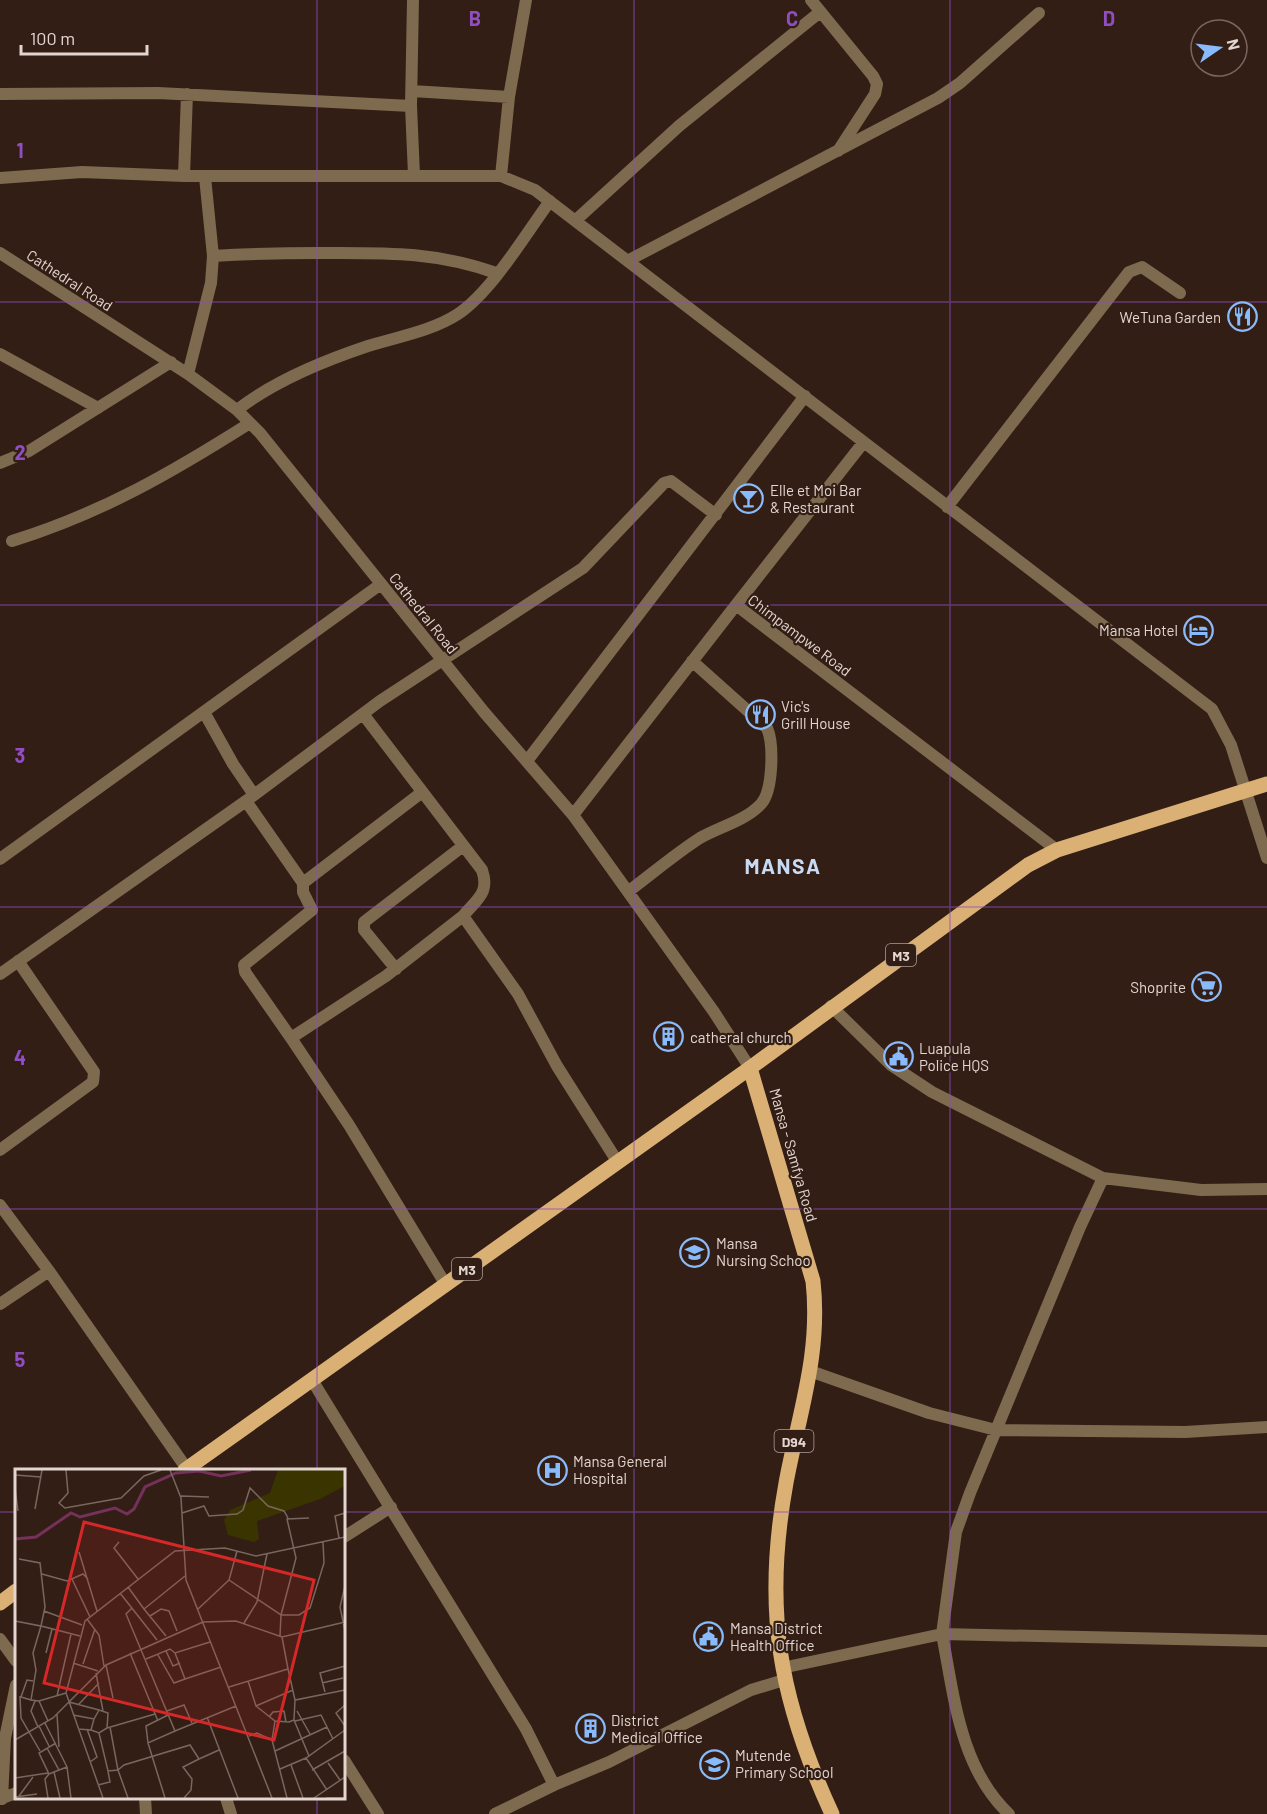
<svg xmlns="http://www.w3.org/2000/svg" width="1267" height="1814" font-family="Barlow,sans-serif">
<rect width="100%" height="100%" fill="#321e15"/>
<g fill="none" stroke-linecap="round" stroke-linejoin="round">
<path stroke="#7e6a4e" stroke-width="12" d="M413,0L411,106L414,175
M811,0L873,76L877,84L875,94L838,151
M412,91L509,97
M0,94L158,93L411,106
M184,176L187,94
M501,176L509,97L526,0
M0,178L82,172L184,176H501L535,190L1212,709L1231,745L1267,858
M576,220L679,126L820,12
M0,253L188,374L237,410L260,433L484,712L573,815L714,1012L750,1068
M213,256C248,254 283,253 319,253C383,253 434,251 496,273
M629,260L938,98L960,83L1039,13
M0,354L98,408
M188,374L211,283L213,256L205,177
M237,410C274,381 323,361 368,346C397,337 432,331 458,314C492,291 525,235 550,201
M0,463L29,451L171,362
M947,507L1129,272L1142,267L1180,293
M12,541C102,513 171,473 250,423
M736,605L863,443
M204,712L233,764L254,795
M363,714L482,870C490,893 477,899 463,916L518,994L557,1066L617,1161
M527,761L805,396
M246,801L303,883V892L312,910L244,965L245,972L291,1038
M573,815L736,605L1057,850
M0,859L381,584
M303,883L421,793
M629,891C653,873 675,854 700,838C719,827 745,821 761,804C773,791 774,744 767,728L692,661
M396,969L364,930V922L463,846
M0,974L246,801L380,701L583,568L664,483L671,481L716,515
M831,1006L891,1065L932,1092L1103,1178
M0,1150L93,1082L94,1072L18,961
M0,1205L49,1271L187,1469
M446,1285L349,1125L291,1038L386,976L463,916
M0,1304L49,1271
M810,1371L929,1413L996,1430L1185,1432L1267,1427
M312,1380L526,1729L554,1785L609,1762L751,1690L784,1680
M344,1537L391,1507
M0,1639L16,1661
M782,1668L942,1634L956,1532L970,1493L1080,1227L1103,1178L1201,1190L1267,1189
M344,1760L378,1814
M145,1798L146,1814
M226,1798L231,1814
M0,1799L16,1793
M2,1799L5,1738L16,1685
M495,1814L554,1785
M1009,1814C960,1768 954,1696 942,1634L1267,1641"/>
<path stroke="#dab075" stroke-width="15" d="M750,1068L813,1281C821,1354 799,1413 786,1483C763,1609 779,1699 832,1814
M185,1470L750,1068L1028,865L1057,850L1267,784
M0,1603L16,1591"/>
</g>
<path fill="none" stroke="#904ec2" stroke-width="1.5" stroke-opacity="0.55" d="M317,0V1470M634,0V1814M950,0V1814M0,302H1267M0,605H1267M0,907H1267M0,1209H1267M0,1512H16M344,1512H1267M317,1798V1814"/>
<defs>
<symbol id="restaurant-ring" viewBox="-11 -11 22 22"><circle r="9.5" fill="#321e15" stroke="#88bafc" stroke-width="1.5"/><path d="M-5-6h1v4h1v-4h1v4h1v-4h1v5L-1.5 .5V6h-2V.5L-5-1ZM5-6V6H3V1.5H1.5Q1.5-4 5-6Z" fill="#88bafc"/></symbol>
<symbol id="bar-ring" viewBox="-11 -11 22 22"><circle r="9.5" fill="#321e15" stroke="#88bafc" stroke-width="1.5"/><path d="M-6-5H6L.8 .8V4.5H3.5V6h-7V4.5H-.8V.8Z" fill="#88bafc"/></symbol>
<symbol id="hotel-ring" viewBox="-11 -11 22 22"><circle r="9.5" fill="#321e15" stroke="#88bafc" stroke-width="1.5"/><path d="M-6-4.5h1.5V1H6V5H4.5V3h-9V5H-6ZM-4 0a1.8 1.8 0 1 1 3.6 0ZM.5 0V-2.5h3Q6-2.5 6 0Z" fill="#88bafc"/></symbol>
<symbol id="supermarket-ring" viewBox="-11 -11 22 22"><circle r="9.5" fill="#321e15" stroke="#88bafc" stroke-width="1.5"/><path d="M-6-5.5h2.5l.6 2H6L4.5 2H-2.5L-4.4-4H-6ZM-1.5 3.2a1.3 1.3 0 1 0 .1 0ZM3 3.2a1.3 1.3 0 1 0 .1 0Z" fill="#88bafc"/></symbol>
<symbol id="building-ring" viewBox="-11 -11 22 22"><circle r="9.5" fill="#321e15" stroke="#88bafc" stroke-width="1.5"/><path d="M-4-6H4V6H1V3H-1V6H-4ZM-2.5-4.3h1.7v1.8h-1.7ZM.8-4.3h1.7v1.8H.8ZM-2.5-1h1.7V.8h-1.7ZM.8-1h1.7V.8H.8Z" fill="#88bafc"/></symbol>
<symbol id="civic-ring" viewBox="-11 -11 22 22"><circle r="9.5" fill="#321e15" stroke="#88bafc" stroke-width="1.5"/><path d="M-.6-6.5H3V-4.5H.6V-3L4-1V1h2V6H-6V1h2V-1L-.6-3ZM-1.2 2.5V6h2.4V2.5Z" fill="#88bafc"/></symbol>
<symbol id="university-ring" viewBox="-11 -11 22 22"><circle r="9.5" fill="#321e15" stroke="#88bafc" stroke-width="1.5"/><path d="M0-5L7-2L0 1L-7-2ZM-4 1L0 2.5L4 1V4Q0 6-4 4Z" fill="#88bafc"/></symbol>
<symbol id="hospital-ring" viewBox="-11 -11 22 22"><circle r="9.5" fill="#321e15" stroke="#88bafc" stroke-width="1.5"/><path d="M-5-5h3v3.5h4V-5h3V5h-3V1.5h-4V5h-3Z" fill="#88bafc"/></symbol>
<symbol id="school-ring" viewBox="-11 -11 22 22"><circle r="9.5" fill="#321e15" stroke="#88bafc" stroke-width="1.5"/><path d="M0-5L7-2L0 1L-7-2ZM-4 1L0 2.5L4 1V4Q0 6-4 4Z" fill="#88bafc"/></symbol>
</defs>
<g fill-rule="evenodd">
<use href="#restaurant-ring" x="1226" y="300" width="33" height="33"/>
<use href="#bar-ring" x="732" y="482" width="33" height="33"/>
<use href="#hotel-ring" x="1182" y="614" width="33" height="33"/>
<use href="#restaurant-ring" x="744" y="698" width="33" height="33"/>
<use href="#supermarket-ring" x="1190" y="970" width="33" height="33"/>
<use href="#building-ring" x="652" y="1020" width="33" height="33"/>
<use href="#civic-ring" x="882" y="1040" width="33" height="33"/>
<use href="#university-ring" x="678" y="1236" width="33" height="33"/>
<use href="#hospital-ring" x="536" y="1454" width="33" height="33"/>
<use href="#civic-ring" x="692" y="1620" width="33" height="33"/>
<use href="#building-ring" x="574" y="1712" width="33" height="33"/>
<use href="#school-ring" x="698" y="1748" width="33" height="33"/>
</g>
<g text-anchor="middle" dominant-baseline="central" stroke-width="4.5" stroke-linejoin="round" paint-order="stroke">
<g fill="#321e15" stroke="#ae9e97" stroke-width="1.5">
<rect x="886" y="944" width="30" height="22" rx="4.5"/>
<rect x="452" y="1258" width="30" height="22" rx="4.5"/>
<rect x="774.5" y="1430" width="39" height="22" rx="4.5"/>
</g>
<g font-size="14" font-weight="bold" fill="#e3d5cf">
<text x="901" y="955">M3</text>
<text x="467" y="1269">M3</text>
<text x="794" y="1441">D94</text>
</g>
<g font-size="15" fill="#e3d5cf" stroke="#321e15">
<text transform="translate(70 280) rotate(33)">Cathedral Road</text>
<text transform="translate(424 613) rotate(51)">Cathedral Road</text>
<text transform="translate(800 635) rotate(37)">Chimpampwe Road</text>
<text transform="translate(794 1155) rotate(74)">Mansa - Samfya Road</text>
</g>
<g font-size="15" fill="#e3d5cf" stroke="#321e15" text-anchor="start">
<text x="1221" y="317" text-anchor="end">WeTuna Garden</text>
<text x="770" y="490">Elle et Moi Bar<tspan x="770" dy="17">&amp; Restaurant</tspan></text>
<text x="1178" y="630" text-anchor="end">Mansa Hotel</text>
<text x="781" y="706">Vic's<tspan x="781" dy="17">Grill House</tspan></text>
<text x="1186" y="987" text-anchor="end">Shoprite</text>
<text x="690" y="1037">catheral church</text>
<text x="919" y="1048">Luapula<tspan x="919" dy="17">Police HQS</tspan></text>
<text x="716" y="1243">Mansa<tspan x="716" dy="17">Nursing Schoo</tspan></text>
<text x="573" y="1461">Mansa General<tspan x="573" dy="17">Hospital</tspan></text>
<text x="730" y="1628">Mansa District<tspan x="730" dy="17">Health Office</tspan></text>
<text x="611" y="1720">District<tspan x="611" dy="17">Medical Office</tspan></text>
<text x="735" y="1755">Mutende<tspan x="735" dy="17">Primary School</tspan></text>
</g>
<g font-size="21" font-weight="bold" letter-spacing="1.5" fill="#c8dbf4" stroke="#321e15">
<text x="783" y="865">MANSA</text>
</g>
</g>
<g transform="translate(15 1469)">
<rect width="330" height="330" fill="#321e15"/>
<path d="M263,1H330V17L305,30L242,52L244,70L239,73L213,66L209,51L215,41L255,24Z" fill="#3a3500"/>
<path fill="none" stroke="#74315a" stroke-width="3" d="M0,70L21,68L56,44L65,48L100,39L112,45L119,40L130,18L161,4L184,2L206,7L236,1"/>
<path fill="none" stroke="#79675f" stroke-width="1.5" d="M51,1L53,24L44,34L50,39L106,29L129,7L146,1M155,1L166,29L171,111L257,329M0,6L26,8M0,19L3,42M166,27L194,28M20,40L27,1M167,44L189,37L194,47L222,45L228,41L235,19L253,37L269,42L273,49M294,49L272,50L281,89L266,146H284L295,139L309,94L308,73M324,69L320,47L330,44M104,73L99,79L123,110M222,82L214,111L266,146L265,167M64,83L82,142M27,105L52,112L68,105L73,110M57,110L75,148M330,117L325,138L330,162M113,118L129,140M105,124L142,171M117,139L111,145L160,262L221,237M183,140L214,111M29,142L67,156M135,147L146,140L154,142L162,162M72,150L84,166L89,197M0,152L26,157L30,138L25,94L4,90M188,153L221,152L267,168L330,153M229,154L242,133L252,85M151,167L129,140L170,107M151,182L158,197L165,194M31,184L37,160M115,184L143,252M160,184L170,210L206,198M143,186L159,214L170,210M131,190L155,180L160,184L195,173M58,194L83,202M68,195L80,160M91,196L98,229M273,200L280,231L330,221M81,204L88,242M233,212L241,237L278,221M307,214L328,209M214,218L273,200L267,168M310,223L305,204L330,197M51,224L24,232L16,231L21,201L18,184L26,157L65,167M5,227L6,249L25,282M42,227L56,165M16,231L6,228L12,211L18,212M20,232L16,242L23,258M24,232L33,252M54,233L84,241L79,250L58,246M64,235L84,214M330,236L321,244L330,257M241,237L260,252L274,253L279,251L280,231M152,242L169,236L177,254M282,242L295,265M42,245L44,278M153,246L131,257L133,274L160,262M192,248L223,329M254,248L258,243L269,242L271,253M279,251L294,287M260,252L257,271L272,329M280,252L306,246L318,270M30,254L52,298L44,301L32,279M24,257L34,277M92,259L140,245M63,260L76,261L79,250M72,260L82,288L75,293M76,261L84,264L92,259L93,244L84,241M84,264L93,302L103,301L95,258M234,267L242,264L257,271M0,271L38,249L91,196L188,153M41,274L24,284L34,305L44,301M133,274L150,329M260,282L312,258M291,289L312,321M313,294L325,311M276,296L288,329M52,298L56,329M265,300L291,289L330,261M297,301L330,282M39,303L45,329M0,309L33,304M83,316L95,313L93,302M4,327L18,308M0,328L22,325M33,329L30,310L34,305M88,329L51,224L70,152L160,82L210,79L241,87L330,68M113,329L103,301L109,296L175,276L184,290L204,281M169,329L176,321L177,310L168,298L184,290M299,329L330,308M311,329H330"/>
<path fill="#d62828" fill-opacity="0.15" stroke="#d62828" stroke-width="3" d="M69,53L299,111L259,271L29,214Z"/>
<rect width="330" height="330" fill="none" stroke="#e3d5cf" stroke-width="3"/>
</g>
<g font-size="20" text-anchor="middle" font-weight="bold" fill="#904ec2" stroke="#321e15" stroke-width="4.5" stroke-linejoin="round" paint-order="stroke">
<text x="475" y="26">B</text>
<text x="792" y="26">C</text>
<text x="1109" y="26">D</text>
<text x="20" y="158">1</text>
<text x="20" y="460">2</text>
<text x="20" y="763">3</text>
<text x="20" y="1065">4</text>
<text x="20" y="1367">5</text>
</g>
<g transform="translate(1219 48) rotate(76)"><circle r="28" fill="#321e15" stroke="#79675f" stroke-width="1.5"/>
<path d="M0-4.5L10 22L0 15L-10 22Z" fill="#88bafc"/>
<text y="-9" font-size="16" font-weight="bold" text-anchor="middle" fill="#e3d5cf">N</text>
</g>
<path d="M21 45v9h126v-9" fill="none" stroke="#e3d5cf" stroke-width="3"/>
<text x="30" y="45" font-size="18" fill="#e3d5cf" stroke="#321e15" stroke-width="4.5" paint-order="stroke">100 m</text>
</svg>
